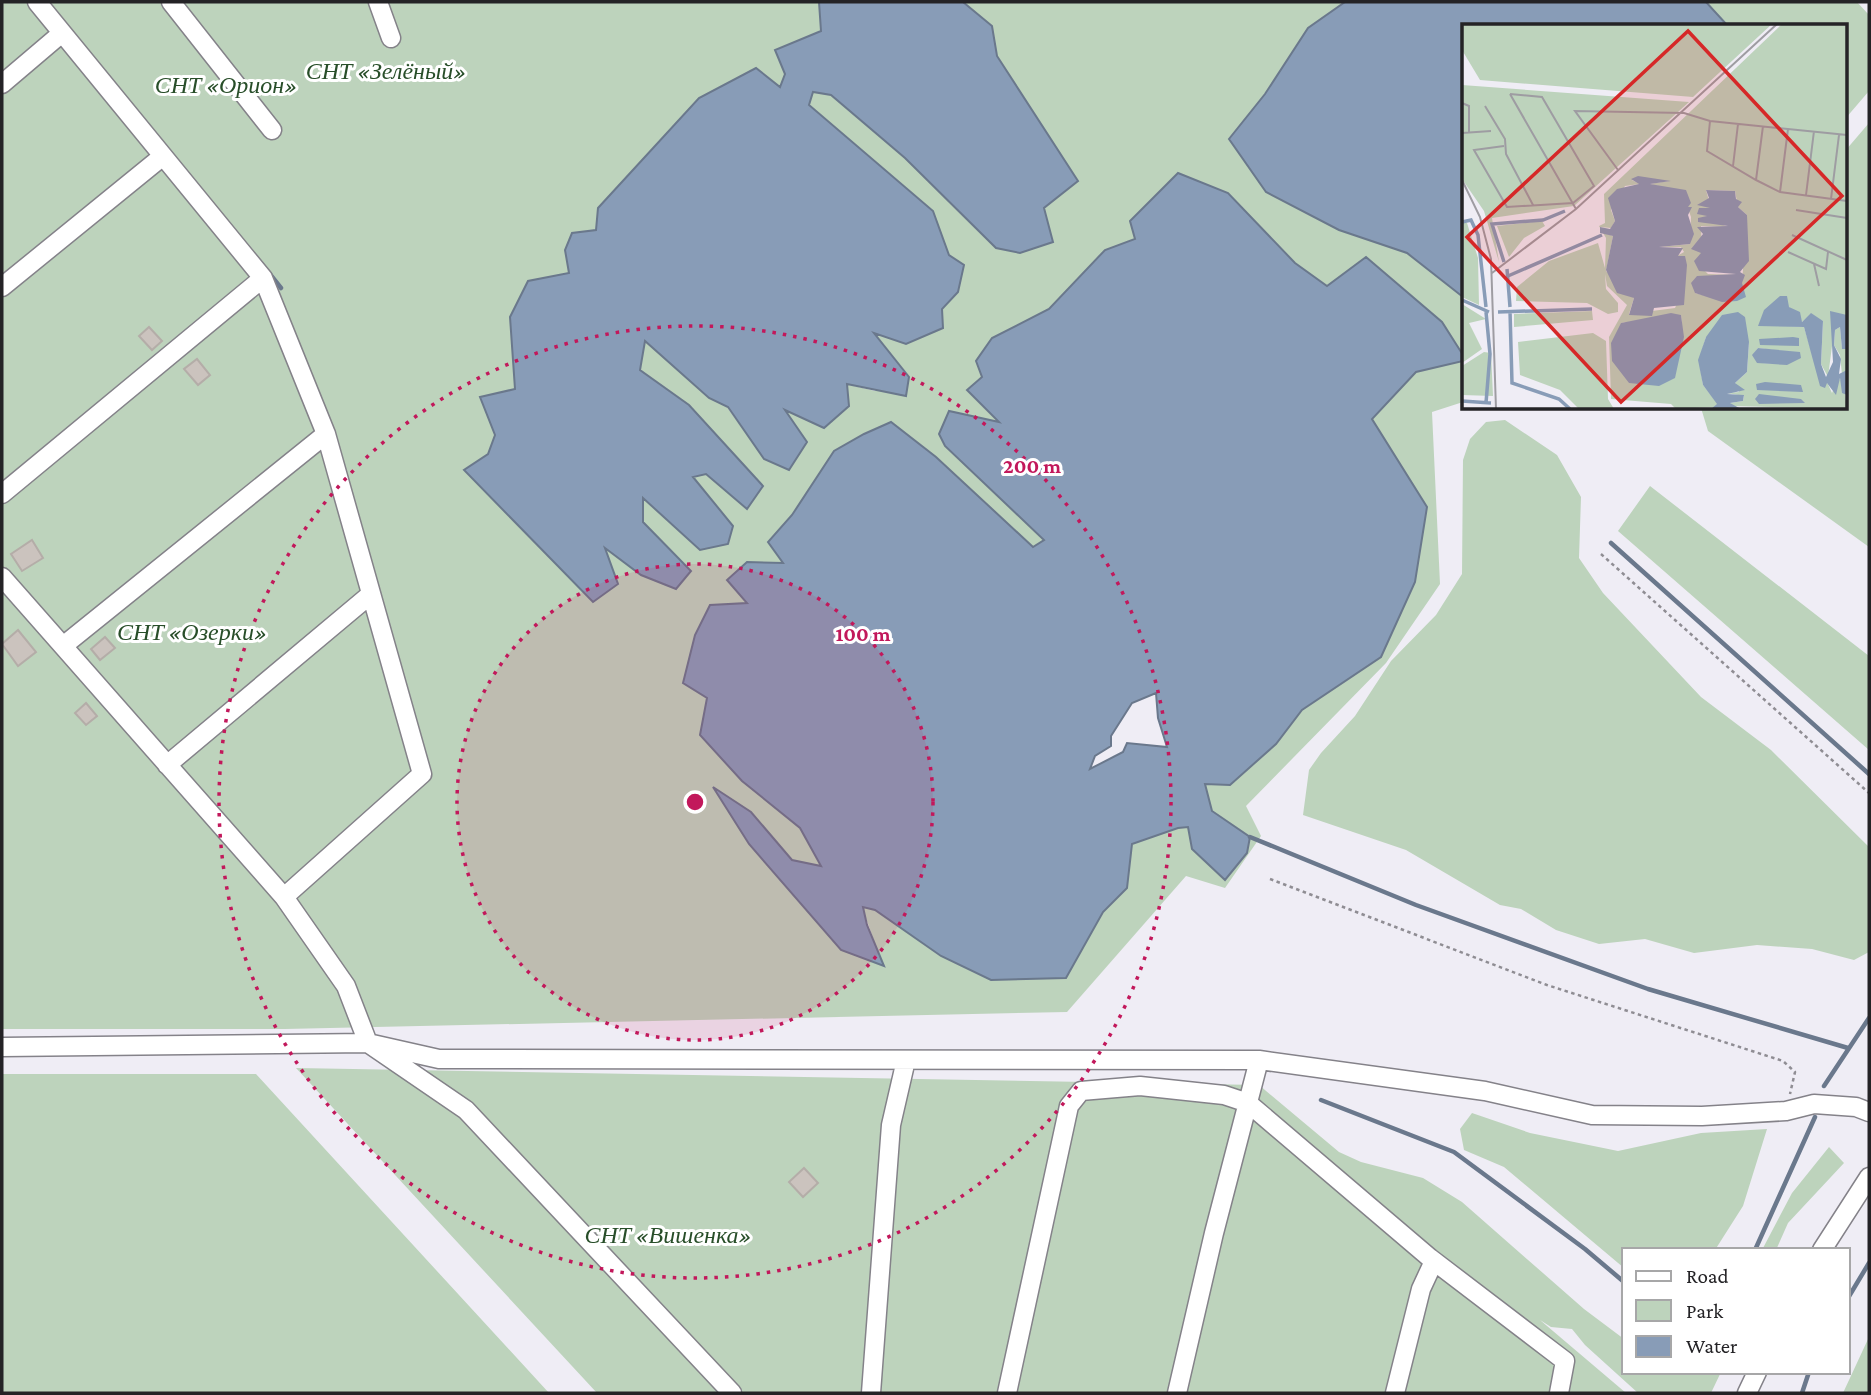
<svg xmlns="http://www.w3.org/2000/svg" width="1871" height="1395" font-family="'Crimson Pro',serif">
<rect width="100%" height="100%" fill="#efedf5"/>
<path fill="#bdd3bc" d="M2,2H819L821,31L785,74L780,88L596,230L565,250L569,273L528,281L515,371V389L488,454L465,470L495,500L604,547L641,575L643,497L692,477L706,474L747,509L689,405L640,370L645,341L709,398L727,407L764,459L784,409L846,384L875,391L909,376L873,332L943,328L942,309L958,292L964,265L949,255L933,211L809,105L813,92L831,95L905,158L1044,208L1077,181L997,56L992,26L963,2H1345L1308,28L1265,94L1229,139L1339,230L1407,253L1463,297V355L1442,322L1366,257L1327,286L1295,263L1228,193L1136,239L1105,250L1049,309L992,338L976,361L982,377L981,405L1000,423L949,411L939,434L945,446L1045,540L1033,547L936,457L891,422L864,434L834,452L792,515L768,542L784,563L728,579L747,603L707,698L742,781L800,828L821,867L792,860L751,812L714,789L749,844L841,950L883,966L862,907L875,910L941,956L1066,978L1103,912L1127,888L1132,844L1178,828L1188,827L1250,837L1212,811L1205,784L1276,744L1302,710L1381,657L1427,507L1372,419L1416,372L1463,361V402L1432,412L1440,584L1386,663L1246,806L1261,836L1225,888L1186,876L1067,1012L285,1029H2Z
M1706,2H1857L1869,15V91L1845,119V26H1728Z
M1869,123V547L1708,431L1701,408H1845V151Z
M1505,420L1557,455L1581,497L1579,558L1603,593L1701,697L1771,750L1869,847V952L1854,960L1812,949L1757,945L1694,953L1645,939L1599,944L1556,930L1521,909L1500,905L1406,850L1303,815L1309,770L1321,753L1355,716L1391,661L1436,615L1462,574L1463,460L1470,439L1486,422Z
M1650,486L1869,656V750L1618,531Z
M296,1068L1259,1085L1339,1152L1361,1162L1423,1178L1462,1202L1584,1309L1624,1339V1372H1670L1675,1375L1721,1372L1711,1393H1638L1585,1345L1572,1329L1551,1327L1540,1320L1626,1393H597Z
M2,1074H256L549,1393H2Z
M1472,1113L1530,1133L1618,1151L1701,1133L1767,1129L1743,1206L1715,1250H1624V1268L1504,1167L1464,1150L1460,1129Z
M1829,1147L1844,1163L1788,1223L1776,1250H1762L1792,1193Z
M1869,1337V1393H1843Z"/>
<path fill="#889cb7" stroke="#6a788c" stroke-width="2" fill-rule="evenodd" d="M819,2H963L992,26L997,56L1078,181L1044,208L1053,242L1020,253L996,248L905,158L831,95L813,92L809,105L933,211L949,255L964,265L958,292L942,309L943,328L906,344L874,333L909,377L906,396L847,384L849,406L824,428L785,410L807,442L789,470L764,459L728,407L709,398L645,341L640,370L689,405L763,486L747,509L706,474L693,477L733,526L728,544L700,550L643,498V522L691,571L676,589L641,575L605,548L618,584L593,602L464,470L488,454L495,435L480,397L515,389L510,317L528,281L569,273L565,250L572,233L596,230L598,208L699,98L756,68L780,87L785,74L775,50L821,31Z
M1345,2H1706L1728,26H1463V297L1407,253L1339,230L1266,192L1229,139L1265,94L1308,28Z
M1178,173L1228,193L1295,263L1327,286L1366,257L1442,322L1463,355V361L1416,372L1372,419L1427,507L1415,582L1381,657L1302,710L1276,744L1230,785L1205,784L1212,811L1250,837L1247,853L1225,880L1192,849L1188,827L1178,828L1132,844L1127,888L1103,912L1066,978L991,980L941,956L875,910L863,907L867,925L884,966L841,950L749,844L713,787L751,812L792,860L821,866L800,828L742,781L700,735L707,698L683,683L695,635L710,605L747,603L727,580L747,562L783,563L768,542L792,515L834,451L864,434L891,422L936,457L1033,547L1044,540L945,446L939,434L949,411L999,422L967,390L982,377L976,361L992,338L1049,309L1105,250L1135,239L1130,221ZM1156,693L1158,718L1167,747L1127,743L1123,752L1090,769L1095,756L1111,746V736L1132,703Z"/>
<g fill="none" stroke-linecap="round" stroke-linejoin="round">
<path stroke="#6a788c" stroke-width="4.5" d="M269,273L281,288
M1611,543L1869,774
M1250,837L1416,905L1648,989L1848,1048
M1824,1086L1869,1018
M1321,1100L1454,1152L1585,1249L1624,1282
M1755,1250L1815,1117
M1848,1298L1869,1263
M1802,1393L1809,1372"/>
</g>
<path fill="#cbc3be" stroke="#b4ada8" stroke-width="2" d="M149,327L162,341L152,350L139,336Z
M197,359L210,375L198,385L184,369Z
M32,540L43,558L22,571L11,554Z
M18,630L36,652L18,666L2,644Z
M105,637L115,648L100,660L91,649Z
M86,703L97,716L86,725L75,713Z
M804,1168L818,1183L803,1197L789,1182Z"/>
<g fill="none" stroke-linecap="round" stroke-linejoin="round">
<defs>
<path id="minor" d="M37,2L263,278L326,434L422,774L284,897
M171,2L272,130
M378,2L391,38
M2,84L62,33
M2,287L163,156
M2,494L263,278
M2,577L284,897L346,986L368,1043L466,1110L732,1393
M63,646L326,434
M167,765L371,594
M2,1047L368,1043L439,1059L1259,1060L1485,1091L1592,1115L1702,1116L1786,1111L1814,1104L1856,1107L1869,1112
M1822,1250L1869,1177
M871,1393L891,1125L906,1060
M1007,1393L1069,1106L1081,1091L1140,1086L1224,1095L1248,1103L1430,1258L1565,1361L1559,1393
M1177,1393L1214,1233L1259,1060
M1395,1393L1421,1289L1434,1261
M1747,1393L1757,1372"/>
</defs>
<use href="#minor" stroke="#848289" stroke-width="21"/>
<path stroke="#8f8d93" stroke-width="2.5" stroke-dasharray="3.5 3.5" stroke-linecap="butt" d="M1601,554L1869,793
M1270,879L1547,985L1783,1061L1795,1072L1790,1094"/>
<use href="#minor" stroke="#fff" stroke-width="18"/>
</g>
<circle cx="695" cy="802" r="238" fill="#c2185b" fill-opacity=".12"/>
<g fill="none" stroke="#c2185b" stroke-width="3.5" stroke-dasharray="3.5 7">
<circle cx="695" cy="802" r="238"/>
<circle cx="695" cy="802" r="476"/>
</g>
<g text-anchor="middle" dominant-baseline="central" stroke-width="6" stroke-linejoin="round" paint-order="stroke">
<g font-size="24" font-style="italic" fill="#284e29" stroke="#fff">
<text x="386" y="70">СНТ «Зелёный»</text>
<text x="226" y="84">СНТ «Орион»</text>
<text x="192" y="631">СНТ «Озерки»</text>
<text x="668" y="1234">СНТ «Вишенка»</text>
</g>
</g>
<g transform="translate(1462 24)">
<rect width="385" height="385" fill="#efedf5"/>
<path d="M0,0H310L231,73L18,56L0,26ZM320,0H385V291H374L366,353L359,340L361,297L347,292L340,298L327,283L311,280L306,284L311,301L342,303L359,360L365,358L370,369L376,355L381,356L385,385L270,382L268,379L281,377L282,372L265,369L277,368L273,359L285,348L287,318L244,313L237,336L241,361L256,380L252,383L214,385L209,380L149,375L147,313L165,281L145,262L143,250L144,265L156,279V288L146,290L125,279L54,277L55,263L87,237L136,219L143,244L144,214L137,202L143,199L142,170ZM170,156L207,157L187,160L220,167L229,193L228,220L197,223H219L222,228L215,232L222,264L213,284L167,290L172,274L144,247L151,212L139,208L138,203L149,204L153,197L149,186L163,162L178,160ZM244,166L273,167L276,183L285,191L280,259L256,275L233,269L234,262L274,251L246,250L235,239L240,229L239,202L266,203L244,194L249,184ZM219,291L220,300L167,359L159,299ZM296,324L319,327H328L320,340L300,339L291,331ZM0,61L227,78L112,182L30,194L37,238L22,187L0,155ZM80,197L83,202L62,214L47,233L35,202ZM0,199H5L16,234L17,281L0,273ZM0,280L24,295L7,299L20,325L0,339ZM130,287L131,296L52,303V290ZM378,303L380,324L385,325V346L380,351L378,331L372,321L373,306ZM131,309L144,317L146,375L152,385H117L98,366L58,351L56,318ZM22,328L29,329L31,372L0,371V342Z" fill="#bdd3bc" fill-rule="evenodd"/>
<path d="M176,152L209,157L188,160L224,166L229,179L226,183H230L226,191L232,210L228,220L197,223L221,224L216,232H223L225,241L222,281L192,284L190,292L167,291L172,274L155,269L144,246L151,212L138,209V203L148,205L153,197L146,174L155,165L177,160L169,155ZM244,166L273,167L274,175L280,178L276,183L285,191L287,237L278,248L283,251L280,259L284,273L275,277L260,278L233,269L229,259L235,252L274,250L237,247L232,237L239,229L229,225L241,210L235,203L266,202L236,198V194L245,192L235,190L237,184H248L235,181L247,174ZM318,272H325L327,283L338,288L340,298L349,289L361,297L359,340L364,353L371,338L368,287L385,291V325H380L378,303L373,306L372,321L379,335L377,350L385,346V371L380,369L378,354L374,371L365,359L363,364L358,362L342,303L296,302L302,286ZM276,288L283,293L287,318L285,348L273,359L283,366L265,370L282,371L281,377L268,379L279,385H249L255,380L241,361L236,336L244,313L260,291ZM209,289L219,291L222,313L213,354L197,362L167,359L150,337L149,319L159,299ZM331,313L337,314V322L298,321L297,315ZM296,324L338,328L339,334L325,341L295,339L290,331ZM303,358L339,361L341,368L295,366L294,360ZM297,370L339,375L343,379L297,380L293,375Z" fill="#889cb7"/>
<path fill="none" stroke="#889cb7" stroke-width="3.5" d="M0,198L9,196L16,211L24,283M42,238L30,200L81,196L103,187M45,245L48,283M46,252L140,211M0,276L27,288M48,287L50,359L97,375L108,385M36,288L130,285M0,377L29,379M24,379L28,330L24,288"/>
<path fill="none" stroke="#9e9ca2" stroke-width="2" d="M48,70L114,185M0,79L7,82V108M23,82L43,115L44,130L71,181M248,97L245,127L294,156L318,168L385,177M0,109L29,107M42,122L12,126L45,183L111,179L132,162L80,73L48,70M271,142L276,100M156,146L113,87L222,89L248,97L385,111M0,156L18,193L29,235L34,385M294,156L301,102M318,168L326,105M344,171L352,107M369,175L377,111M334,186L385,194M330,211L385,236M326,228L364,245L366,228M352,240L357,262M30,249L114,185L315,0"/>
<path fill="#d62828" fill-opacity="0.15" stroke="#d62828" stroke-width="3.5" d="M226,7L380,172L159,378L5,213Z"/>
<rect width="385" height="385" fill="none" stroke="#242326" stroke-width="3.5"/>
</g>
<circle cx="695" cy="802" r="10" fill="#c2185b" stroke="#fff" stroke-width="3.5"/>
<g font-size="21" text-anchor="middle" font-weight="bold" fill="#c2185b" stroke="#fff" stroke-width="6" stroke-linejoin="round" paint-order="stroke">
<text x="1032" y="473">200 m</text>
<text x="863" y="641">100 m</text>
</g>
<rect width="1871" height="1395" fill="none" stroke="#242326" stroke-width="7"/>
<rect x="1622" y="1248" width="228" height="126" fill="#ffffff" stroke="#a7a7a8" stroke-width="2"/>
<rect x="1636" y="1271" width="35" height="10" fill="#ffffff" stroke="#a7a7a8" stroke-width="2"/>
<text x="1686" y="1283" font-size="21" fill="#242326">Road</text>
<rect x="1636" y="1300" width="35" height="21" fill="#bdd3bc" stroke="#a7a7a8" stroke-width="2"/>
<text x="1686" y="1318" font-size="21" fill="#242326">Park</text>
<rect x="1636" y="1336" width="35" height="21" fill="#889cb7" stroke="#a7a7a8" stroke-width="2"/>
<text x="1686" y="1353" font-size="21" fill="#242326">Water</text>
</svg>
